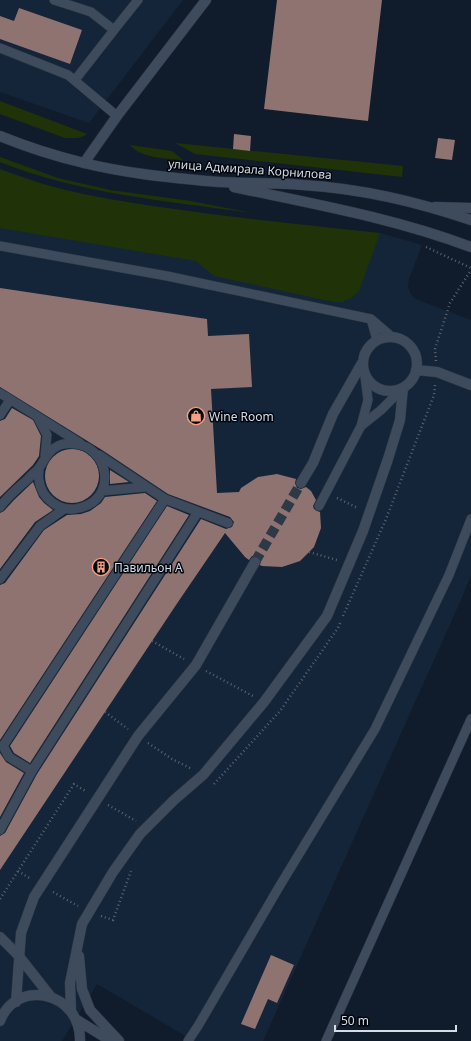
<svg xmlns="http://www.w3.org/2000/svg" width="471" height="1041" font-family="'Noto Sans',sans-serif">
<rect width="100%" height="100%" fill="#101c2b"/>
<path fill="#142539" d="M0,0H183L89,123L0,92Z
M0,169L55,188L109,200L266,222L380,233L422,245L409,279L408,287L410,293L414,298L421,301L471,320V575L460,602L263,1041H194L97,984L62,1041H0Z"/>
<path fill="#203308" d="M0,101L87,134C80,139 73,138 65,138L0,114Z
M175,143L403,166L402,177L195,154Z
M130,145L172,151L183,160C166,158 142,159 130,145Z
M0,157L58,178L110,190L191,201L252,213C167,201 80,194 0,162Z
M0,169C58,193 119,201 181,210C247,219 314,226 380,233L359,291L351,298L342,302H334L214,276L196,261L0,228Z"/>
<path fill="#8f7371" d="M277,0H382L368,121L264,109Z
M19,8L82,30L70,64L0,39V16L14,21Z
M234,134L251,136L250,151L233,149Z
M438,138L455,140L452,160L435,158Z
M0,288L207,319L208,336L249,334L252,387L211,389L217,493L239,492L241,488L258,477L277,474L296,479L295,483L297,488L301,489L306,487L311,491L316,500L313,506L314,509L317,511L320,512L321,528L314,547L300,561L282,567L262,566L260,565L261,559L258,556H252L249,560L245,557L225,533L176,605L0,870V836L5,833L37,774L201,519L226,529L232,527L234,522L230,517L168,494L102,450L0,387Z
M12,408L33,420L41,436L39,456L33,465L0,497V421L5,419Z
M45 476a27 27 0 1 1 54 0a27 27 0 1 1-54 0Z
M110,470L129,482L110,484Z
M33,482L39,497L44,503L53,510L35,522L0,569V513L4,511L14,500Z
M145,493L157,501L0,740V585L5,583L44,530L67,515L81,514L90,511L101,503L105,497Z
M167,506L189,515L30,763L14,753L10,746Z
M0,753L6,762L24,773L0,817Z
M271,955L294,965L277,1003L268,999L255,1029L241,1024Z"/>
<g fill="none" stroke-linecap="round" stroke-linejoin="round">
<path stroke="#2d3947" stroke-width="10" stroke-dasharray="10 5" stroke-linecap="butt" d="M255,562L301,483"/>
<defs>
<path id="service" d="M54,0L91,12L114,30L75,80
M114,30L138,0
M0,48L68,75L117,116
M0,246L167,276L371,319L392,337
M371,319L377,340
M0,393L80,443
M0,415L10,400
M38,418L47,435L45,456
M361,426L381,410L403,388
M99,455L165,499L228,523
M102,491L145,487
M165,499L3,746L9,757L32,771L198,512
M319,506L361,426L368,400L365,377
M0,507C8,496 18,488 28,479C31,475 36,472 39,468C45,460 46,453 56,447C62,443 70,443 76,444C107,448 116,491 88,505C85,506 82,508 79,508C61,513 41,499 39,480C38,477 39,472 39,468
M0,579L40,526L64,509
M0,830L32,771
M188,1041L198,1026L279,887L375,729L449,575L471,519
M326,1041L471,719"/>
<path id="minor" d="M84,163L117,116L206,0
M363 364a27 27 0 1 1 54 0a27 27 0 1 1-54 0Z
M416,370L437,372L471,385
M301,483L313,463L333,414L362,363
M0,937L18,955L51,997
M79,956L82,989L90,1010L119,1041
M16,1002L21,933L34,897L138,736L196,665L255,562
M71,1010L70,983L82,924L113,872L140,834L174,800L203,775L264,702L327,616L363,531L388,459L400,420L403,388
M77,1020L111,1041
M0,1021C16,978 81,991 80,1041"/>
<path id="tertiary" d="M435,207L471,208"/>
<path id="secondary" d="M0,136C27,147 55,156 84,163C124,173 165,177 206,181C238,184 271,182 303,185C363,189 414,201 471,220
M234,187C314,204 394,218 471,247"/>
</defs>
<use href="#service" stroke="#2f3542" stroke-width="10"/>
<use href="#minor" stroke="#2f3542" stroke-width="11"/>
<use href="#tertiary" stroke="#2f3542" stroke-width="11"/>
<use href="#secondary" stroke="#2f3542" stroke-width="11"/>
<path stroke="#586370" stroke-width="2.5" stroke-dasharray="1 3" stroke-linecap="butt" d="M426,247L471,268
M436,361L435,349L450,303L471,270
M337,498L358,508
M309,552L337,560
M343,616L386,519L434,395L435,385
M152,641L184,659
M206,671L253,696
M105,712L128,729
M148,743L172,759L192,769
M214,784L280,711L338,628L341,621
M108,805L136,821
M18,871L31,879
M53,892L78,906
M0,899L74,784L87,792
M101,916L113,920L131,871"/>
<use href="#service" stroke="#3d4b5c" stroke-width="9"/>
<use href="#minor" stroke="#3d4b5c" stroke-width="10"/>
<use href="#tertiary" stroke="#3d4b5c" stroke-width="10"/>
<use href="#secondary" stroke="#3d4b5c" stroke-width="10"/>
</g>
<defs>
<symbol id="shop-ring" viewBox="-11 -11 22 22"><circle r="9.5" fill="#03060c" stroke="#f39f82" stroke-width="1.5"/><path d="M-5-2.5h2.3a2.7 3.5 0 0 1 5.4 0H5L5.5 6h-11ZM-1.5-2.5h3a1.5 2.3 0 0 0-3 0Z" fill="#f39f82"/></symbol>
<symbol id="building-ring" viewBox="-11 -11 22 22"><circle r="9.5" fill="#03060c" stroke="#f39f82" stroke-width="1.5"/><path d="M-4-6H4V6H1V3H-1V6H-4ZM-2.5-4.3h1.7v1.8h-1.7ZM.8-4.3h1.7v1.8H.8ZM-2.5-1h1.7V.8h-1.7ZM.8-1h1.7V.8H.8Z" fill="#f39f82"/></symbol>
</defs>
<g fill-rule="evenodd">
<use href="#shop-ring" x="186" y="406" width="20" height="20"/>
<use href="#building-ring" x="91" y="557" width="20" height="20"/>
</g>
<g text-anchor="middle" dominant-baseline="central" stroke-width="3" stroke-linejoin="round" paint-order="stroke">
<g font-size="12" fill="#d4dce7" stroke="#03060c">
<text transform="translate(250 169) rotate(4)">улица Адмирала Корнилова</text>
</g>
<g font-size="12" fill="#d4dce7" stroke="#03060c" text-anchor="start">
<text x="209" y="416">Wine Room</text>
<text x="114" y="567">Павильон А</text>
</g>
</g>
<path d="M335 1025v6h121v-6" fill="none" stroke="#d4dce7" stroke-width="2"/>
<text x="341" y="1025" font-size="12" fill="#d4dce7" stroke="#03060c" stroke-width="3" paint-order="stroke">50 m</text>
</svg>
